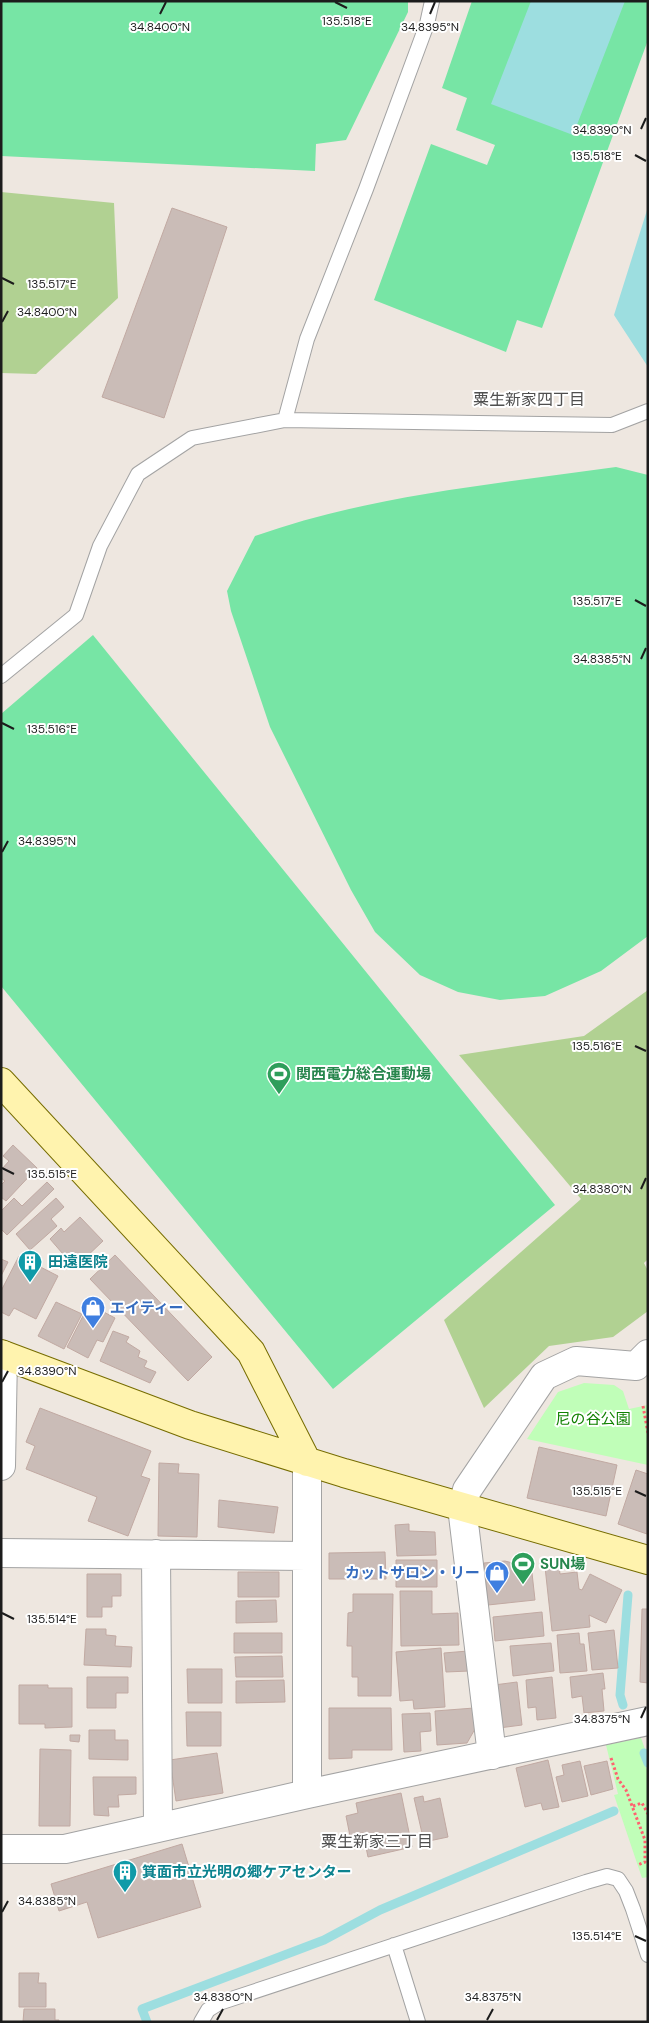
<svg xmlns="http://www.w3.org/2000/svg" width="649" height="2023" font-family="'DM Sans','Noto Sans JP',sans-serif">
<rect width="100%" height="100%" fill="#eee7e0"/>
<path fill="#b1d192" d="M1,192L114,203L118,298L36,374L1,373Z
M648,990V1259L644,1263L648,1271V1311L613,1337L549,1346L484,1408L444,1320L581,1199L459,1055L584,1036Z"/>
<path fill="#c0feb8" d="M584,1383L614,1385L623,1391L629,1409L648,1405V1465L527,1439L558,1392Z
M641,1738L646,1752L641,1755L648,1772V1877L642,1878L614,1795L618,1794L606,1745Z"/>
<path fill="#77e5a5" d="M1,1H408V12L346,140L316,144L315,171L1,156Z
M472,1H648V40L542,328L517,320L506,352L374,300L431,144L487,165L495,145L456,130L467,98L442,88Z
M616,467L648,475V936L601,971L545,996L500,1000L458,992L420,975L375,932L351,890L270,727L231,611L227,591L255,536C371,495 495,484 616,467Z
M93,635L555,1205L333,1389L1,986V714Z"/>
<path fill="#9ddee0" d="M531,1H625L573,135L491,104Z
M648,207V367L614,315Z"/>
<g fill="none" stroke-linecap="round" stroke-linejoin="round">
<path stroke="#9ddee0" stroke-width="9" d="M623,1705L620,1695L628,1595
M644,1753L648,1763
M147,2022L142,2009L324,1940L380,1910L614,1811"/>
</g>
<path fill="#cabcb7" stroke="#c1a9a2" d="M172,208L227,227L164,418L102,397Z
M13,1145L37,1168L6,1201L1,1197V1185L5,1181L1,1178V1170L9,1161L3,1156Z
M47,1182L54,1189L7,1235L1,1229V1211L14,1198L22,1206Z
M56,1198L64,1207L51,1219L57,1226L30,1250L16,1234Z
M80,1217L103,1241L83,1260L63,1254L50,1239L61,1228L64,1232Z
M115,1255L212,1357L188,1381L90,1279Z
M19,1256L58,1276L36,1319L14,1308L9,1316L1,1312V1291Z
M1,1259L8,1262L1,1276Z
M56,1302L82,1314L64,1349L38,1336Z
M100,1310L115,1318L103,1342L97,1340L88,1358L67,1347L84,1314L95,1319Z
M113,1331L129,1337L126,1342L140,1351L138,1357L147,1361L144,1367L156,1372L150,1383L100,1361Z
M40,1408L151,1451L141,1476L150,1479L128,1536L88,1521L97,1497L26,1469L35,1446L26,1442Z
M539,1447L617,1465L606,1516L527,1498Z
M159,1463L179,1464L178,1473L199,1474L197,1537L158,1536Z
M636,1470L648,1474L647,1534L618,1524Z
M219,1500L278,1507L274,1533L218,1527Z
M409,1524V1531L435,1532L436,1555L397,1556L395,1525Z
M385,1552L386,1579H329V1553Z
M396,1560H437V1587H396Z
M505,1561L520,1565L532,1573L535,1600L488,1605L484,1563Z
M559,1565L560,1574L577,1572L579,1589L582,1590L590,1574L622,1590L606,1623L589,1615L590,1627L552,1631L545,1567Z
M238,1572H279V1597H238Z
M87,1574H121V1596H112V1607H102V1617H87Z
M400,1591H432V1614L458,1613L459,1645L401,1646Z
M353,1594H393L391,1696H358V1677H352V1646H347L348,1613L353,1612Z
M276,1600L277,1622L236,1623V1601Z
M642,1609H648V1683L640,1682Z
M542,1612L544,1636L495,1641L493,1617Z
M86,1629H106V1635L116,1636L115,1646L132,1647L131,1667L84,1665Z
M614,1630L618,1668L592,1670L588,1633Z
M234,1633H282V1653H234Z
M579,1633L580,1644H584L587,1671L560,1673L557,1635Z
M551,1643L554,1671L513,1676L510,1646Z
M441,1648L445,1707L414,1709L413,1700L400,1701L396,1652Z
M468,1651L469,1671L446,1672L444,1653Z
M282,1656L283,1677H236L235,1657Z
M187,1669H222V1703H188Z
M603,1673L605,1689H602L604,1711L584,1713L582,1696L572,1698L570,1677Z
M87,1677H128V1693H116V1708H87Z
M552,1677L556,1718L537,1720L536,1707L528,1708L526,1680Z
M284,1680L285,1702L236,1703V1681Z
M517,1682L522,1725L499,1728L494,1685Z
M19,1685H48V1688H72V1727L45,1728V1724H19Z
M329,1708H391L392,1750H352V1758L329,1759Z
M474,1708L475,1729L467,1743L437,1745L435,1711Z
M186,1712H221V1746H187Z
M430,1713L431,1731L420,1732L421,1751L404,1752L402,1714Z
M89,1730H115V1740H128V1760L89,1759Z
M70,1735H80L79,1742L70,1741Z
M40,1749L71,1750L70,1826H39Z
M217,1753L223,1793L176,1801L170,1760Z
M548,1760L559,1807L543,1810L541,1803L525,1807L516,1768Z
M580,1761L588,1796L562,1802L556,1777L564,1775L562,1765Z
M607,1761L613,1789L591,1795L584,1766Z
M93,1777H136V1794L118,1795L119,1807H108L109,1816L94,1815Z
M401,1793L412,1847L368,1857L363,1833L350,1836L346,1816L358,1813L356,1803Z
M423,1796L424,1802L440,1798L448,1837L424,1842L414,1798Z
M182,1844L201,1907L98,1938L87,1902L59,1911L51,1884Z
M19,1973H39L38,1983H46V2007H19Z
M24,2009H55V2020H59V2022H23Z"/>
<g fill="none" stroke-linecap="round" stroke-linejoin="round">
<defs>
<path id="lane" d="M285,420L307,339L366,189L427,24L432,1
M1,676L76,615L100,546L138,474L192,438L285,420L612,425L648,411
M394,1945L418,2022
M201,2022L208,2010L219,2003L586,1882L607,1876L618,1879L626,1891L633,1909L648,1955"/>
<path id="street" d="M307,1462V1794
M1,1466L3,1355
M1,1553L307,1556
M156,1554L158,1827
M492,1755L462,1507L467,1490L544,1376L576,1361L636,1366L648,1354
M1,1849H65L307,1794L648,1721"/>
<path id="secondary" d="M1,1082L251,1352L307,1462
M1,1354L190,1425L344,1473L648,1560"/>
</defs>
<use href="#lane" stroke="#a3a3a3" stroke-width="16"/>
<use href="#street" stroke="#a3a3a3" stroke-width="30"/>
<use href="#secondary" stroke="#766c00" stroke-width="30"/>
<path stroke="#ff6170" stroke-width="3" stroke-dasharray="2.5 2.5" stroke-linecap="butt" d="M643,1406L648,1433
M611,1758L618,1779L626,1790L645,1840V1862L638,1865
M633,1806L642,1803L648,1814"/>
<use href="#lane" stroke="#fff" stroke-width="14"/>
<use href="#street" stroke="#fff" stroke-width="28"/>
<use href="#secondary" stroke="#fff3ae" stroke-width="28"/>
</g>
<path fill="none" stroke="#1c1c1c" stroke-width="2" d="M335,2L347,8M160,14L166,2M430,14L435,2M641,129L646,118M635,155L646,161M2,278L14,284M2,322L8,311M635,600L646,606M641,659L646,648M2,723L14,729M2,852L8,841M635,1046L646,1051M2,1168L14,1174M641,1189L646,1178M2,1382L8,1371M635,1491L646,1496M2,1613L14,1619M641,1718L646,1707M2,1912L8,1901M635,1936L646,1941M217,2020L223,2009M487,2020L493,2009"/>
<defs>
<symbol id="stadium-pin" viewBox="-11 -11 22 30"><path d="M0 17L-7.5 6A9.5 9.5 0 1 1 7.5 6Z" fill="#2e9e5b" stroke="#fff"/><path d="M0-5a6.5 5 0 1 0 0 10a6.5 5 0 1 0 0-10ZM-3.5-1.8h7v3.6h-7Z" fill="#fff"/></symbol>
<symbol id="building-pin" viewBox="-11 -11 22 30"><path d="M0 17L-7.5 6A9.5 9.5 0 1 1 7.5 6Z" fill="#0f9aa8" stroke="#fff"/><path d="M-4-6H4V6H1V3H-1V6H-4ZM-2.5-4.3h1.7v1.8h-1.7ZM.8-4.3h1.7v1.8H.8ZM-2.5-1h1.7V.8h-1.7ZM.8-1h1.7V.8H.8Z" fill="#fff"/></symbol>
<symbol id="shop-pin" viewBox="-11 -11 22 30"><path d="M0 17L-7.5 6A9.5 9.5 0 1 1 7.5 6Z" fill="#3f7fe0" stroke="#fff"/><path d="M-5-2.5h2.3a2.7 3.5 0 0 1 5.4 0H5L5.5 6h-11ZM-1.5-2.5h3a1.5 2.3 0 0 0-3 0Z" fill="#fff"/></symbol>
</defs>
<g fill-rule="evenodd">
<use href="#stadium-pin" x="265" y="1060" width="28" height="38"/>
<use href="#building-pin" x="16" y="1248" width="28" height="38"/>
<use href="#shop-pin" x="79" y="1294" width="28" height="38"/>
<use href="#stadium-pin" x="509" y="1550" width="28" height="38"/>
<use href="#shop-pin" x="483" y="1559" width="28" height="38"/>
<use href="#building-pin" x="111" y="1858" width="28" height="38"/>
</g>
<g text-anchor="middle" dominant-baseline="central" stroke-width="4" stroke-linejoin="round" paint-order="stroke">
<g font-size="15" font-weight="bold" fill="#27864d" stroke="#fff" text-anchor="start">
<text x="296" y="1074">関西電力総合運動場</text>
<text x="540" y="1564">SUN場</text>
</g>
<g font-size="15" font-weight="bold" fill="#0d838f" stroke="#fff" text-anchor="start">
<text x="48" y="1262">田遠医院</text>
<text x="142" y="1872">箕面市立光明の郷ケアセンター</text>
</g>
<g font-size="15" font-weight="bold" fill="#366cbe" stroke="#fff" text-anchor="start">
<text x="110" y="1308">エイティー</text>
<text x="480" y="1573" text-anchor="end">カットサロン・リー</text>
</g>
<g font-size="15" fill="#118202" stroke="#fff">
<text x="593" y="1419">尼の谷公園</text>
</g>
<g font-size="16" fill="#4f4f4f" stroke="#fff">
<text x="529" y="399">粟生新家四丁目</text>
<text x="377" y="1841">粟生新家三丁目</text>
</g>
</g>
<g font-size="12" text-anchor="middle" fill="#1c1c1c" stroke="#fff" stroke-width="4" stroke-linejoin="round" paint-order="stroke">
<text x="347" y="25">135.518°E</text>
<text x="160" y="31">34.8400°N</text>
<text x="430" y="31">34.8395°N</text>
<text x="602" y="134">34.8390°N</text>
<text x="597" y="160">135.518°E</text>
<text x="52" y="288">135.517°E</text>
<text x="47" y="316">34.8400°N</text>
<text x="597" y="605">135.517°E</text>
<text x="602" y="663">34.8385°N</text>
<text x="52" y="733">135.516°E</text>
<text x="47" y="845">34.8395°N</text>
<text x="597" y="1050">135.516°E</text>
<text x="52" y="1178">135.515°E</text>
<text x="602" y="1193">34.8380°N</text>
<text x="47" y="1375">34.8390°N</text>
<text x="597" y="1495">135.515°E</text>
<text x="52" y="1623">135.514°E</text>
<text x="602" y="1723">34.8375°N</text>
<text x="47" y="1905">34.8385°N</text>
<text x="597" y="1940">135.514°E</text>
<text x="223" y="2001">34.8380°N</text>
<text x="493" y="2001">34.8375°N</text>
</g>
<rect width="649" height="2023" fill="none" stroke="#1c1c1c" stroke-width="5"/>
</svg>
